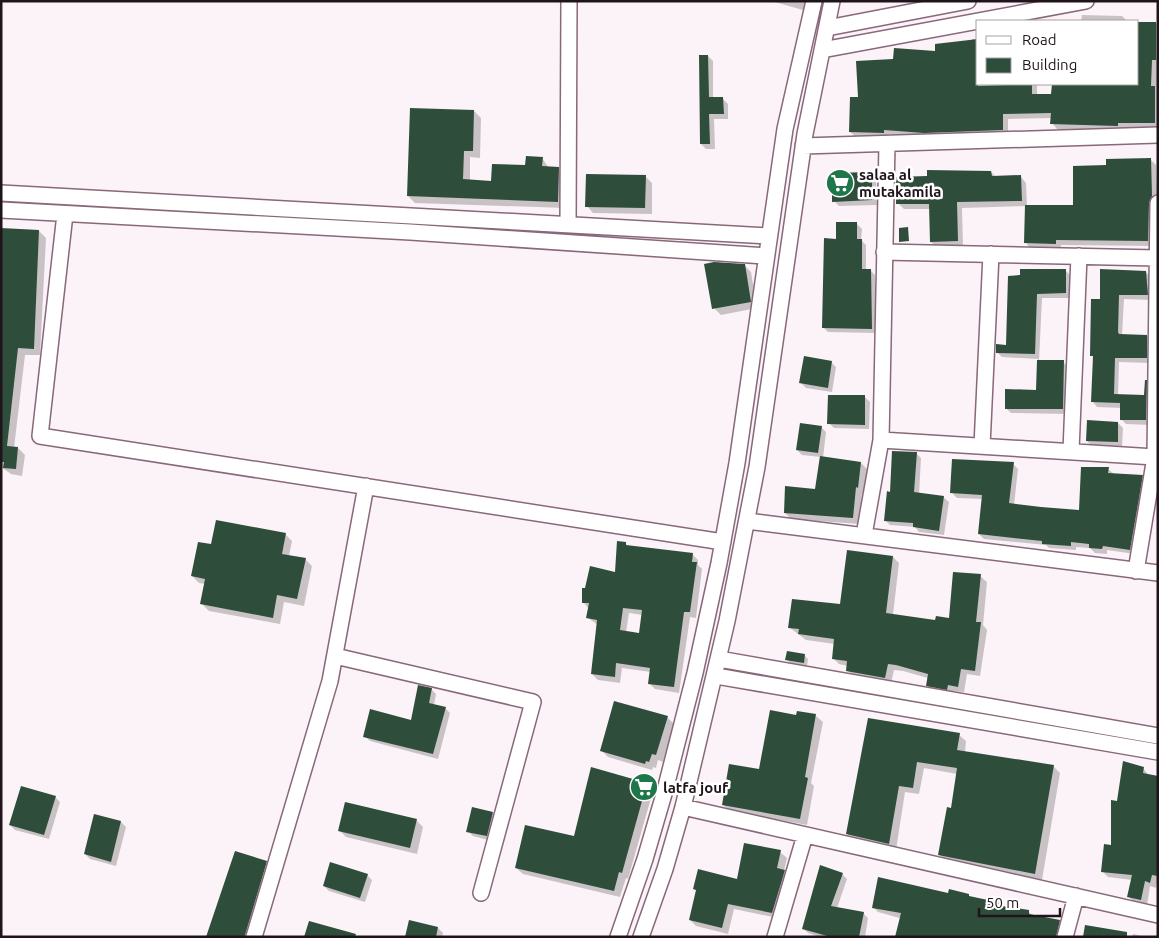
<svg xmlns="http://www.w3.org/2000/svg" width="1159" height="938" font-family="Ubuntu,sans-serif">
<rect width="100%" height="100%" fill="#fbf3f7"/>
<path fill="#0003" fill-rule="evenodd" d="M771,1H813L810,12Z
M1082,15L1122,16L1127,21H1081Z
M1138,23L1158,24V128H1124L1123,131L1057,129L1052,123V118L1008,119V135L931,138L889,134V138L856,137L850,132L859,98L894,60L937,52L972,41V39H978V84H1037V95H1053V84H1138Z
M708,56L713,61V99H723L728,104V119H714L715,149H706L701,144Z
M474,111L481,118L480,158L470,157V181L492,182L542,158L549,168H558L565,175V208L415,203L408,196Z
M1151,160L1156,165L1157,202L1153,246L1061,245V249H1031L1026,243V206L962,208L963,247H937L931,242L930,209H904L898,203L991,172L996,177H1021L1026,183L1027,207H1075L1107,167Z
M871,173L876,178L877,205L839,206L834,201Z
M645,176L652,183V214L593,213L587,206Z
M857,224L862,229L861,240L866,245V270H870L875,275L876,333L828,332L823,327L837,240Z
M1,230L39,231L46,238L40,355H25L14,448H18L25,455L22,476L11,474L1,467Z
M744,265L751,272L757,308L721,315L714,308Z
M1065,270L1070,275L1071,298H1042L1039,361L1063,362L1068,367V414L1011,413L1006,408L1037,391L1038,359L1002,357L997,352L1007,346L1010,277Z
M1146,272L1150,277L1152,300L1124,299L1122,335L1147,336L1151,341V363L1119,362L1118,396H1145L1146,381L1151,386L1150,425L1126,424L1121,419L1122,408L1097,407L1093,402L1094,357L1092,355L1101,300Z
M831,362L836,367L832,392L806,388L801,383Z
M865,397L870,402L869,429L834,428L829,423Z
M1118,423L1123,428L1122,447L1092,446L1087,441Z
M821,427L826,432L823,458L861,463L867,469L864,493H862L859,524L791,519L785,513L816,490L821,457L802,455L797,450Z
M916,453L921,458L919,494L943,497L949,502L944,535L919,532L915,527L890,525L885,520L891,493Z
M1013,464L1018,469L1014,505L1081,511L1108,469L1114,474L1142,476L1147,481L1135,554L1107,550V554L1095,553L1090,548L1076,547V550L1049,548L1046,545L984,539L979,534L983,499L957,498L952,493Z
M285,534L292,541L289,556L305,559L312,566L304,606L284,602L280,624L209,611L202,604L206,584L199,583L192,576L212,546Z
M625,543L628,546L692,554L698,560V565L702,569L696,618L690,617L679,693L655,689L649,683L651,672L622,668L620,683L598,680L592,674L598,625L588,618L589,609L583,602L616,573ZM629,613L643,615L640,634L626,632Z
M893,557L899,563L893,615L936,621L950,619L980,576L987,582L983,625L987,630L980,676L967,674L964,692L954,691L953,695L933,692L927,685L928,678L903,671L894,670L891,684L853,676L847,670L848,666L839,664L833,658L835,644L806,640L790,628L841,606Z
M805,656L808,659L807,666L790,663L787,660Z
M431,689L436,694L434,705L445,708L450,713L438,759L370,741L365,736L412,722Z
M797,716H816L823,722L811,783L814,786L807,825L730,811L723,805L760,771Z
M667,717L674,724L663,762L658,760L656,768L653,767L652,770L608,757L601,750Z
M869,720L959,735L966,741L965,752L1053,766L1060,773L1042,880L946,861L939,854L952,810L957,774L924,768L919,794L905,792L896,850L854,841L847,834Z
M1143,768L1149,776L1158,777V880L1156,888L1150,886L1147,905L1134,902L1128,896L1132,880L1108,877L1102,871L1112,846L1118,802Z
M646,784L653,791L628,879L626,878L620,897L523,874L516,868L575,838Z
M55,797L60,802L49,839L15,830L10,825Z
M493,813L498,818L492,841L473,836L468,831Z
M95,816L121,822L126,827L116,866L90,859L85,854Z
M416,820L423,827L417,854L346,837L339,830Z
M780,852L787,858L784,871L790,877L778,918L734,909L728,934L696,926L690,920L697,891L695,889L738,880Z
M266,863L273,869L252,937H208Z
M842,874L847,879L837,908L863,913L868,918L865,937H820L808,933L803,928Z
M367,875L372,880L365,902L329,891L324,886Z
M949,895H968L972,898L1002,905L1005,908L1028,911L1033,916L1059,921L1064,926L1061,937H968L878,912L873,907Z
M438,928L443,933L442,937H407Z
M1133,934L1146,937H1132Z"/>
<path fill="#2f4d3b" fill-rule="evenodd" d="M1138,22H1156V60H1152L1151,86H1155V123H1118V126L1050,124L1051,113L1003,114V130L924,133L884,130V133L849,132L850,97H858L856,61L893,59L894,48L935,51V44L978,39V86L1032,84V94H1051L1052,84H1138Z
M699,55H708L709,97H723L724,114H709L710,144H700Z
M410,108L474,110L473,151H464L463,179L491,181L492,164L525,165L526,156L543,157L542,166L559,167L558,202L407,196Z
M1151,158L1152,196L1149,203L1148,241L1056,240V244L1024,243L1025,205H1073V166L1106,165V159Z
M927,170L991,171L992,176L1021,175L1022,201L957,202L958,241L930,242L929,204H896V177L927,176Z
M872,172V200L832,202V173Z
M586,174L646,175L645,208L585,207Z
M836,222H857V239H862V269H871L872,329L822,328L824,238L836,239Z
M908,227L909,241L899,242V228Z
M1,228L39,230L34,349L18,348L7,446L18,447L16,469L3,468L4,462H1Z
M714,262L745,264L751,302L712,309L704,264Z
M1020,269H1066V293L1037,294L1035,354L996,353V344L1006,345L1008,276L1020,275Z
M1100,269L1146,271L1148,295H1119L1118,332L1119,334L1147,335V358H1115L1114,394L1144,395L1145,380H1147L1146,420H1120V403L1091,402L1093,356H1090L1091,299H1100Z
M804,356L832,361L828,388L799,383Z
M1037,360H1064L1063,409H1005V389L1036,390Z
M828,395H865V425L827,424Z
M1087,420L1118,422V442L1086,441Z
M800,423L822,426L818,453L796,450Z
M892,451L917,452L914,492L944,496L939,531L913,527V523L884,521L887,491L890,492Z
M820,456L861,462L858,488L856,487L853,518L784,513L785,486L815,489Z
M952,459L1014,462L1009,503L1041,507L1079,510L1081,467H1109L1108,473L1143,475L1130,550L1103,546L1102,549L1089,548V544L1071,542V546L1042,544V541L978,534L982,495L950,493Z
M216,520L286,533L282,554L306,558L297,599L277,595L273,618L200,604L205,579L191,576L198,542L211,544Z
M617,541L626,542V545L693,553L692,562H697L690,612H684L674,687L648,684L650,668L616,663L615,677L591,674L597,620L586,618L589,603H582V588H585L590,566L615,572ZM623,608L642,610L639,633L620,630Z
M847,550L893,556L886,613L935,620L936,616L949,618L953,572L981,574L976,622H981L975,671L961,669L958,687L948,685L947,690L926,686L928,674L896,665L888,664L885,678L846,671L847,661L832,659L834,639L798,634L799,629L788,628L792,599L840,604Z
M787,651L805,654L804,663L785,660Z
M418,685L432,688L429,703L446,707L433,754L363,737L370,709L411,720Z
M614,701L668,716L656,755L652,754L649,762L646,761L645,764L600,751Z
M770,710L796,715L797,711L816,714L805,777L808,778L800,819L722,805L729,764L759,769Z
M868,718L960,733L957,750L1054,765L1035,874L938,855L947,807L951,808L957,768L917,762L913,788L899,786L889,844L846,834Z
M1123,761L1144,767L1143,773L1158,776V876L1152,875L1150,883L1145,881L1141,900L1127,897L1132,875L1101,872L1104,844L1111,845V800L1117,801Z
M591,767L647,783L622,873L619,872L614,891L515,868L525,825L574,836Z
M21,786L56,796L44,835L9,825Z
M345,802L417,819L410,848L338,831Z
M472,807L493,812L487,836L466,832Z
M94,814L121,821L111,862L84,854Z
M744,843L781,850L777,868L785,870L772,913L728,904L722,928L689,920L696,890L693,889L698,869L737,879Z
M235,851L267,861L245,935L244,937H206Z
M330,862L368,874L360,898L323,886Z
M820,865L843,873L831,906L864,912L859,937H831L802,929Z
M878,877L948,893L949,889L969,894V896L1002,903V906L1029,910V914L1060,920L1056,937H895L901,913L872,908Z
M409,920L438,927L436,937H405Z
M309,921L356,934L355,937H304Z
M1085,925L1127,932V937H1083Z"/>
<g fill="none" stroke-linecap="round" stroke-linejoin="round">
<defs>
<path id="minor" d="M827,28L968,1
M822,50L1086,1
M803,146L1158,135
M1,193L769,236
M1,210L410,232L766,256
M65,214L40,436L723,542
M568,225L569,1
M884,252L1157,258
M881,440L1155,457
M982,446L991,254
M1071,451L1079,256
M747,521L1158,573
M864,535L881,440L887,144
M1136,571L1155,457L1158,203
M335,656L533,702L481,893
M719,659L1158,736
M716,676L1158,752
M683,807L1158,915
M254,937L330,681L366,486
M618,937L645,859L664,794L695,673L719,563L737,463L785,129L814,1
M641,937L665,869L683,807L727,621L757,467L805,134L832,1
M775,937L805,835
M1065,937L1076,896"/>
</defs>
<use href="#minor" stroke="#88687a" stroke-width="18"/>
<use href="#minor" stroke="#fff" stroke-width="15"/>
</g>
<defs>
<symbol id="supermarket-disc" viewBox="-11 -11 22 22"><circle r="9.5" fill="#1e774b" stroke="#fff"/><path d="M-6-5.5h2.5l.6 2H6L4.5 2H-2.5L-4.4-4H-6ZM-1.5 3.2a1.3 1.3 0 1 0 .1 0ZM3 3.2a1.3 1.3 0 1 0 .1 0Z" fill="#fff"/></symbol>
</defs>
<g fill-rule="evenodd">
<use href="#supermarket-disc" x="824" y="167" width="32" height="32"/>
<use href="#supermarket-disc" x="628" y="771" width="32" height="32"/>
</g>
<g text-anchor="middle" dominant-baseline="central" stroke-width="5" stroke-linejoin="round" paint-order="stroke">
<g font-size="15" font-weight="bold" fill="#20141b" stroke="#fff" text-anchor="start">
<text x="859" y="174">salaa al<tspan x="859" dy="17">mutakamila</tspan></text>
<text x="663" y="787">latfa jouf</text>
</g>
</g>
<rect width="1159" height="938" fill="none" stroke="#20141b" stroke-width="5"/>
<rect x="976" y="20" width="162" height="65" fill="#ffffff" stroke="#a6a1a4"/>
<rect x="986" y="36" width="25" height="8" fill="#ffffff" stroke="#a6a1a4"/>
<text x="1022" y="45" font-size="15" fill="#20141b">Road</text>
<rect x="986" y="58" width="25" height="15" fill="#2f4d3b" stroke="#a6a1a4"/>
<text x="1022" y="70" font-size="15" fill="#20141b">Building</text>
<path d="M979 908v8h81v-8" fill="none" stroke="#20141b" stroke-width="2.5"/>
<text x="986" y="908" font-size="15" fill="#20141b" stroke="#ffffff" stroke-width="4" paint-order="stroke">50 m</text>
</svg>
